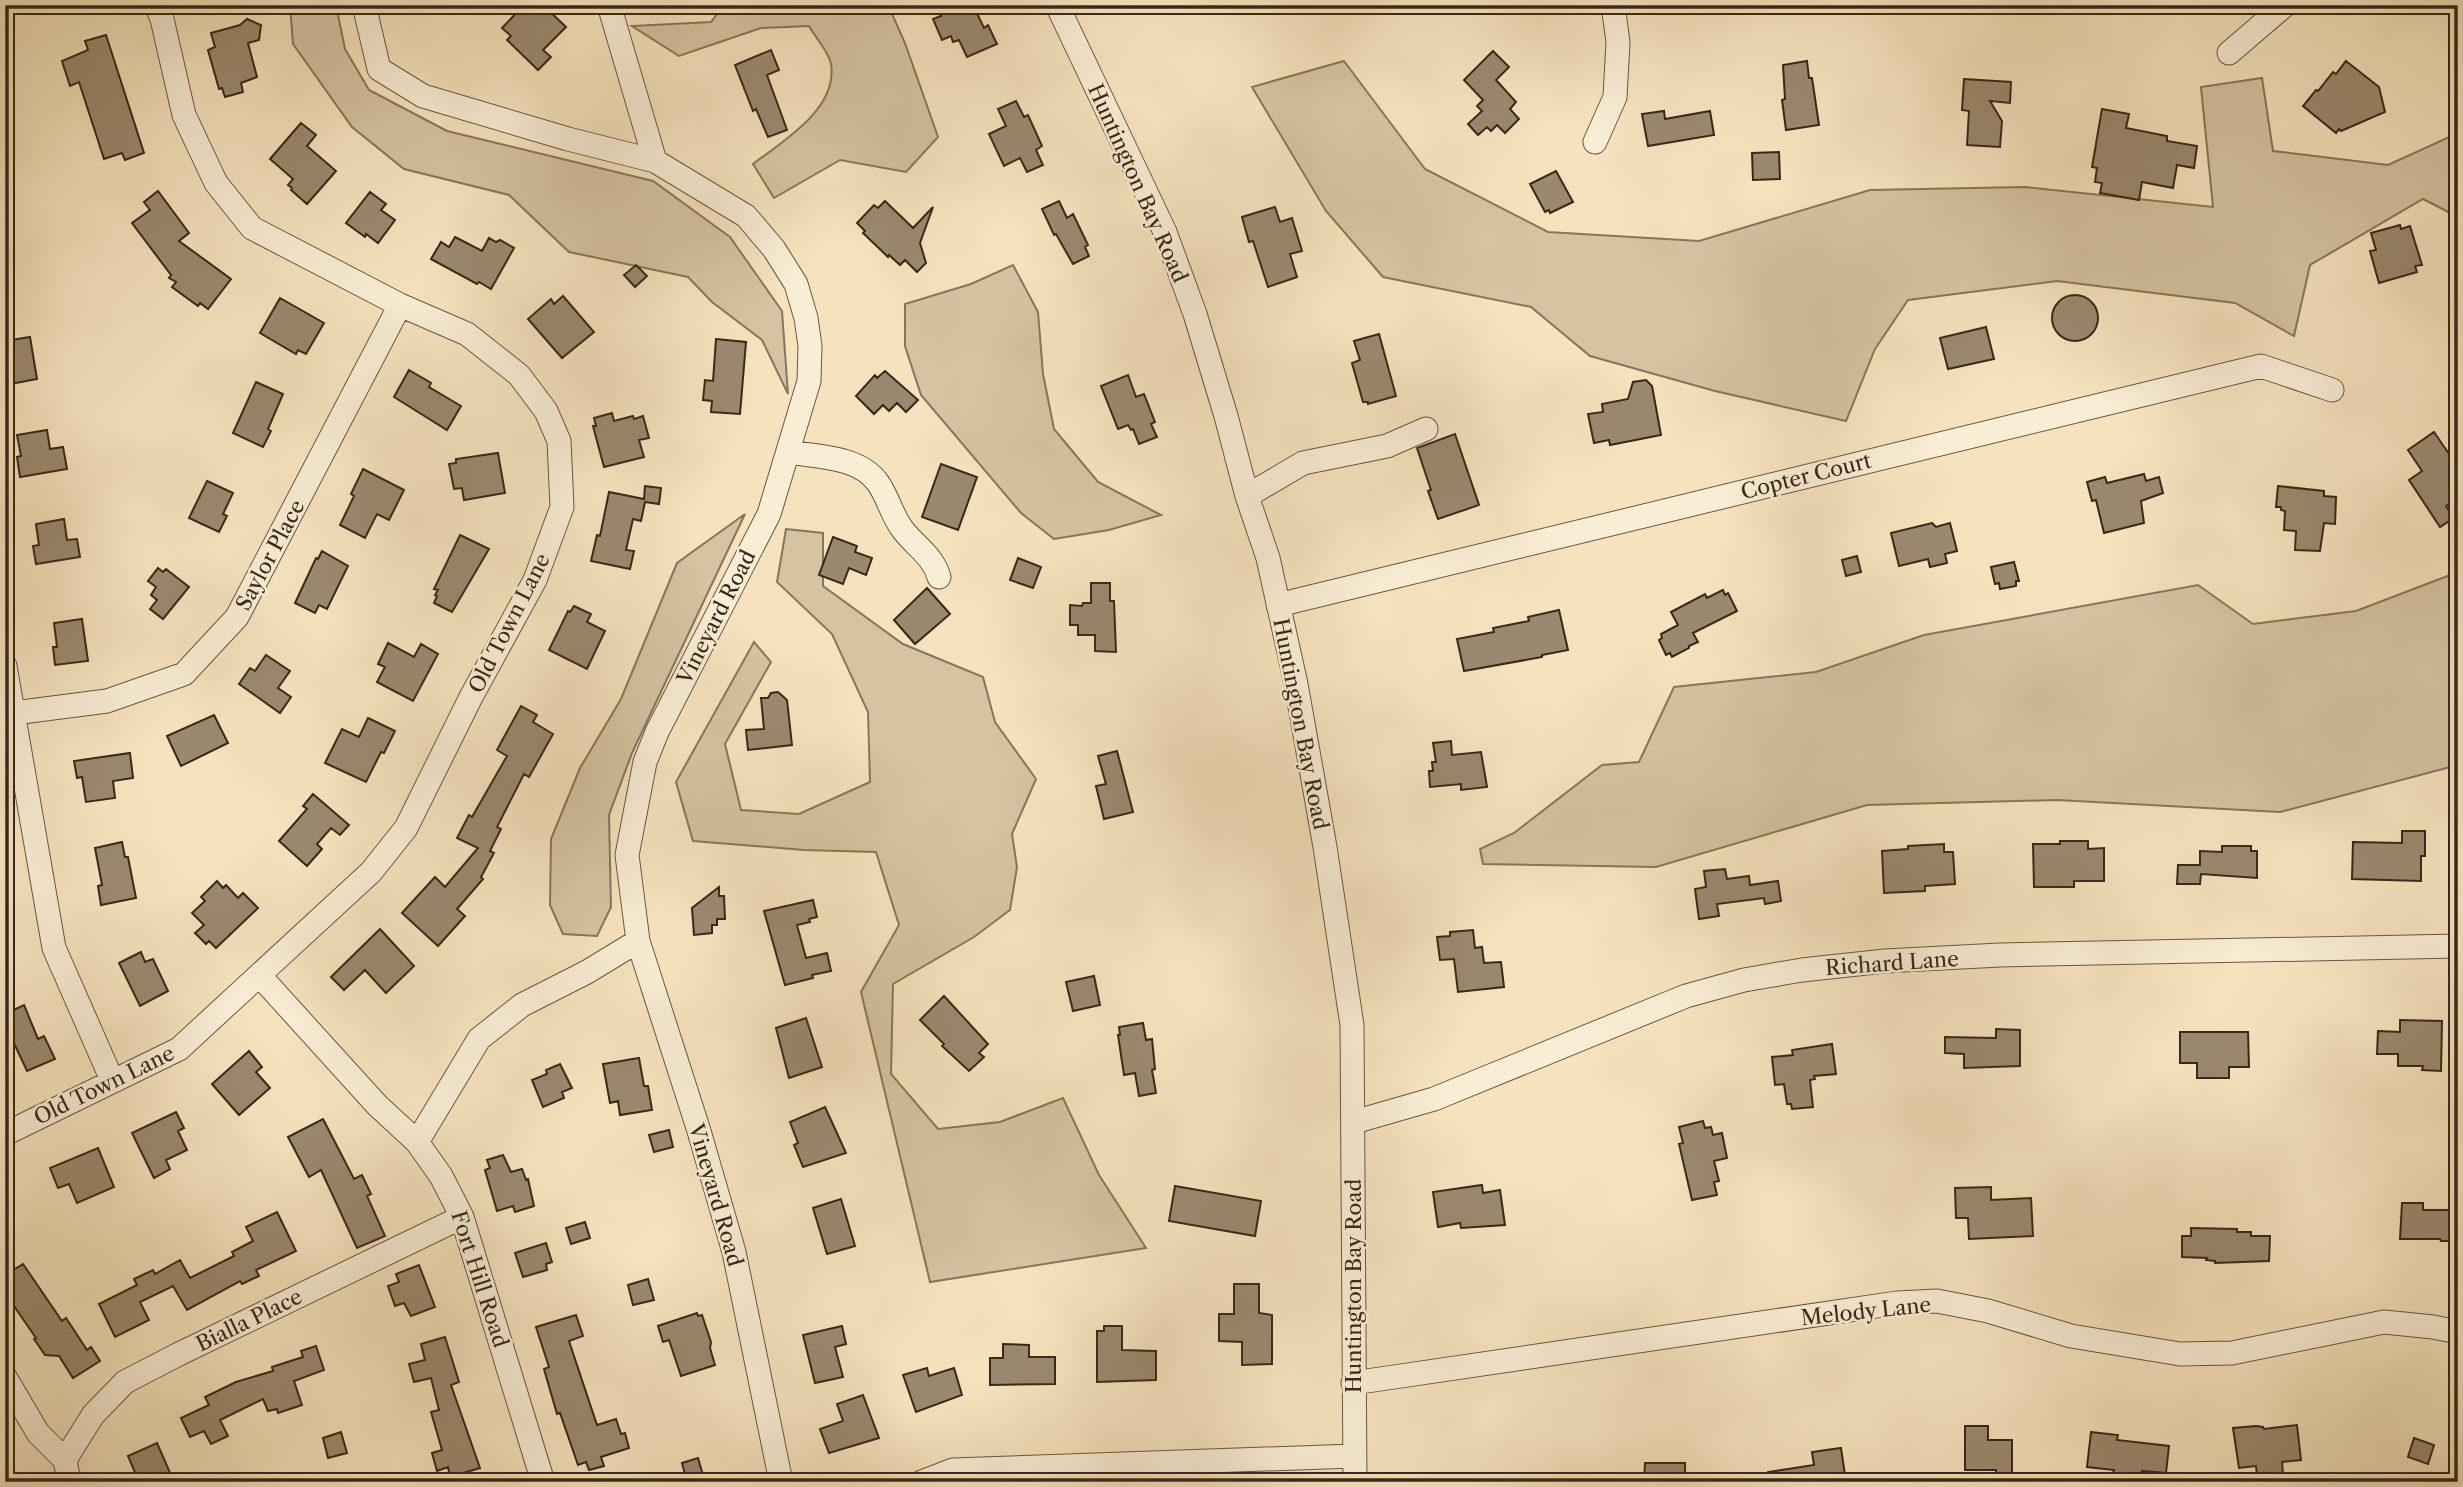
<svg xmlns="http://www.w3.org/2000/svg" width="2463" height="1487" font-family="'Libre Caslon Text',serif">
<rect width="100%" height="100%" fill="#f6e3be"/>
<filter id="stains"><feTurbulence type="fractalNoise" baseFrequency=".00286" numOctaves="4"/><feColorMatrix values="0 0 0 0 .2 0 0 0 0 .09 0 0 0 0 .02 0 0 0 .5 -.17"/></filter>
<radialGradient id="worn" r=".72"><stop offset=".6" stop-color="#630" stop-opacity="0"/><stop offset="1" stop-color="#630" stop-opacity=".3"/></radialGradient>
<path fill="#d6c3a2" stroke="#87765e" stroke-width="2" d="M290,5H336L345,49L369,90L447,131L653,181L730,237L782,311L788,394L762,340L712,302L688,277L569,252L509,195L404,169L352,127L293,44Z
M724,5H888L905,43L938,137L906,172L840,160L774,198L753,164C783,141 838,109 831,64C829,52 815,37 809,26L761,28L679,56L632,26L711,22Z
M1344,61L1425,169L1548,232L1699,241L1870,190L2025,187L2213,207L2201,87L2262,78L2273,151L2388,165L2458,133V217L2423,199L2310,265L2294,336L2235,303L2057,281L1908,300L1875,349L1846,421L1715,391L1590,356L1531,307L1383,277L1326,211L1252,87Z
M1013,265L1038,312L1043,374L1054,429L1098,482L1161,515L1109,530L1054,539L1021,513L921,395L905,346V304L971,284Z
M745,514L632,753L609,815L611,907L597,936L563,934L550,905L551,839L580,768L621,699L677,563Z
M786,529L823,533V586L903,644L983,677L995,722L1036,779L1012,834L1017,867L1010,910L974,937L893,984L891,1074L938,1129L1000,1122L1063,1098L1099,1175L1146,1248L930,1282L861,992L899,925L876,852L804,850L693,841L676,782L754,642L771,662L725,744L741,810L799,814L870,782L868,712L832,634L777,582Z
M2458,572V765L2280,812L2057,800L1867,805L1656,867L1483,864L1480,849L1514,833L1602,765L1639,762L1674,687L1816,672L1924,635L2198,585L2253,624L2356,611Z"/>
<path fill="#9b896f" stroke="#38281a" stroke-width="2" d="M524,5H543L566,27L543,50L551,57L538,70L507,40L511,36L502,28Z
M936,5H973L984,28L988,25L997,44L967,57L959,40L953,42L951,36L942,40L933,19L941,16Z
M247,19L261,25L259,40L248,43L257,77L241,83L243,92L225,97L222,88L219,89L208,50L215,47L211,33L240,25Z
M106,35L144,153L125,160L122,153L104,159L79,82L70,86L62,61L88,50L85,41Z
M771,50L779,70L767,75L787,130L768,137L756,109L753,111L735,65Z
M1493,51L1509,67L1496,80L1516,102L1510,109L1519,119L1505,133L1497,125L1491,131L1487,127L1478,135L1468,124L1482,111L1477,106L1483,100L1464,80Z
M1807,61L1809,78H1812L1819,125L1786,130L1782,100L1785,99L1783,65Z
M2346,61L2379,87L2385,112L2341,131L2339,129L2336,133L2303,106L2316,90L2318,91L2333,72L2336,74Z
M1964,79L2011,82L2010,103L1990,101L2002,121L2000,147L1967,145L1969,111L1962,110Z
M1016,101L1024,117L1028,115L1042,146L1036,150L1043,165L1027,172L1020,158L1004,166L989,134L1006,126L998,109Z
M2102,109L2129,114L2126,128L2167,136V141L2197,146L2194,168L2177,165L2173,188L2142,182L2139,200L2100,193L2102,183L2095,182L2097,168L2092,167Z
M1664,111L1665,119L1710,111L1714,135L1648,146L1642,114Z
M301,123L316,135L307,146L336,171L307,204L291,190L292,188L288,185L293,179L270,159Z
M1779,152L1780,179L1753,180L1752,153Z
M1556,171L1573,202L1550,213L1549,210L1545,212L1530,184Z
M158,191L189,233L179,241L231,279L208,309L200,303L198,306L172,287L176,282L169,278L171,275L132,223L150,210L144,202Z
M370,192L386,204L381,210L395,220L378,243L366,234L365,237L346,223Z
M885,201L913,228L933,207L920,243L926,263L917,272L905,260L900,265L889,255L888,257L863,233L865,231L857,223L874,205L878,208Z
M1059,201L1067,218L1073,214L1088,245L1085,247L1089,256L1073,264L1056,234L1054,235L1042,209Z
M1275,207L1280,222L1292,218L1302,251L1290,254L1297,277L1268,287L1253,241L1249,242L1242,217Z
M2400,225L2401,229L2410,226L2422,265L2415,266L2417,272L2379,283L2370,251L2376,250L2371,233Z
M455,237L482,251L489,238L496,242L500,240L514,248L491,289L479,282L477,284L431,259L441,242L449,247Z
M636,265L647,276L635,287L624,275Z
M2052 318a23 23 0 1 1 46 0a23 23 0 1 1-46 0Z
M563,296L594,332L562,358L528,319L551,299L554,304Z
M280,298L324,323L306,354L298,350L296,354L260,333Z
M1986,327L1994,359L1948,369L1940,338Z
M1379,334L1396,396L1368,404V402H1363L1352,363L1360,360L1354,341Z
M30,337L37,379L5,385V341Z
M716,339L746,342L740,414L711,412L712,401L703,400L705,380L713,381Z
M409,370L431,383L429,387L461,406L447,430L394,397Z
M885,371L918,400L906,412L897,403L889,411L883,405L874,414L856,396L875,375L877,378Z
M1128,375L1136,397L1144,394L1155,422L1151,424L1157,437L1139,444L1133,429L1131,430L1128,425L1118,429L1101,386Z
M1646,380L1652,386L1661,435L1610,445L1609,440L1594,443L1588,414L1603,412L1602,404L1628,399L1633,382Z
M256,382L283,394L268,429L271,431L263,447L233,433Z
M612,413L614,421L633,416L634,419L643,416L649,438L639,440L644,457L604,467L593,426H596L594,418Z
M47,430L50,449L63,447L67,469L20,477L17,457L21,456L17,435Z
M2434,432L2458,467V498L2446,506L2454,518L2440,527L2409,480L2422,471L2408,450Z
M1455,434L1479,505L1438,519L1428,491L1431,490L1417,448Z
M498,453L505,493L464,500L462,488L454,489L449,464L456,463V459Z
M941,464L977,477L958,530L922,517Z
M363,469L404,490L389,520L377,514L365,538L340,525L354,496L351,494Z
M2144,474L2146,481L2159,477L2163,493L2141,501L2144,523L2104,533L2096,500L2092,501L2087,482L2105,477L2107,483Z
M207,481L233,493L223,514L227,516L219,532L189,518Z
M645,486L661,488L659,504L645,502L641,521L633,519L626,550L634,551L630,569L591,561L597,535L600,536L609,492L644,499Z
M2278,486L2324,491V496L2336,497L2335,524L2324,523L2320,551L2295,550L2296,531L2284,530L2285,511L2281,510V507H2276Z
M64,519L67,540L77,539L80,557L36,564L33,546L39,545L36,524Z
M1932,523L1936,527L1950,523L1957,551L1945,554L1947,563L1930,567L1928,559L1899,566L1891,533Z
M460,535L489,549L452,612L434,603L437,596L435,595L438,590L434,589Z
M833,537L857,546L855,552L872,558L866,575L849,568L843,584L819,575Z
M322,551L348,566L327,609L319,605L315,613L295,603L316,558L318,559Z
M1857,556L1861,572L1846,576L1842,560Z
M1018,558L1041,567L1033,588L1010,580Z
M2014,562L2019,581H2016V586L2000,589L1999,583L1995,584L1991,567Z
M158,568L163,572L166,569L189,587L163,619L150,609L157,600L151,595L156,587L148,581Z
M1091,583H1110V601H1114L1116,652L1095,651V635H1078V625H1070V605L1082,606L1083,603H1091Z
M927,588L950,614L915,644L894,620Z
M1723,590L1725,595L1728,593L1737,611L1693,633L1698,642L1689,646V648L1672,657L1670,653L1666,655L1659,640L1662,638L1661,634L1678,625L1671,612L1705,594L1707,598Z
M574,606L591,614L587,622L605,631L587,669L549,650L568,611L570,612Z
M1559,610L1568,650L1542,655V657L1464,671L1457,639L1494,632L1493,628L1529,621L1528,617Z
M82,619L88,661L55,665L53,647H57L54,623Z
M388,643L414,657L421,644L438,654L413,701L377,682L385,667L378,664Z
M266,655L290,671L278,688L291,697L280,713L239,684L250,668L255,671Z
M778,692L787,700L792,745L748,750L746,730L764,729L761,698H768L771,693Z
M521,706L537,715L533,722L553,734L529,777L524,774L497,827L501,829L490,851L494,853L481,877L483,879L457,909L465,916L438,946L402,913L435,877L445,887L478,848L457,838L469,815L472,817L507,756L497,750Z
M214,715L228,743L181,766L167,736Z
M368,718L395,731L384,753L381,752L366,782L325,763L342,729L359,737Z
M1451,741L1452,755L1481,752L1487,787L1461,790V784L1430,787L1429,771H1433L1432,762H1436L1433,743Z
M1117,751L1133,812L1104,819L1096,786L1106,784L1098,756Z
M130,753L133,778L113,781L115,798L86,802L82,777L77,778L74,761Z
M313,794L349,825L340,835L331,828L317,844L322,849L307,866L279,841L307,809L303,806Z
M2402,831H2425V856H2421V881L2352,879L2353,842L2402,843Z
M2060,841H2088V849L2104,848V881H2074V887H2034L2033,844H2060Z
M122,842L125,857H128L136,898L101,905L98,886L102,885L95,848Z
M1944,844V852H1953L1955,884L1925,886V891L1884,893L1882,851L1908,849V846Z
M2222,846H2251V851H2257V878L2201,874L2200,884H2177L2178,865H2200V851L2222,852Z
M1725,869L1727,879L1749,876L1750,885L1778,881L1781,901L1765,904L1764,898L1717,904L1719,916L1699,919L1695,889L1706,887L1704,871Z
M217,881L223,888L226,885L238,898L243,893L258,908L216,948L209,941L206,944L195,933L204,925L192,913L205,901L201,897Z
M719,887V896H724L725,919H717V925H712V933L694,935L692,908Z
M813,900L817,917L809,919L810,922L797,925L806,958L827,953L831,971L812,975L813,978L785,985L764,911Z
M380,929L414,966L386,993L365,970L344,990L331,977Z
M1473,930L1475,948L1482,947L1484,963L1501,962L1504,987L1458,992L1454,959L1440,960L1437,937L1450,936V932Z
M141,952L145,962L153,959L168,991L140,1006L119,963Z
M1094,976L1100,1005L1073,1011L1066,982Z
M944,996L988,1044L979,1053L984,1057L969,1071L942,1046L944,1044L920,1020Z
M24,1005L38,1039L44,1036L55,1059L27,1071L5,1024V1014Z
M806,1018L822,1067L789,1078L776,1028Z
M2400,1020L2442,1021L2441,1071L2422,1070L2423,1066H2398V1054H2377L2378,1031L2400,1032Z
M1143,1023L1146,1040L1152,1039L1155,1069L1152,1070L1156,1093L1139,1096L1135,1073L1124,1075L1118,1035H1120L1119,1027Z
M1996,1029L2020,1030V1066L1964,1068V1054L1945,1053V1037L1996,1038Z
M2180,1032H2248L2249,1067H2229V1078H2197V1063H2180Z
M1832,1044L1836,1074L1814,1076L1815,1079L1810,1080L1813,1107L1792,1109L1791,1104H1787L1784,1084L1775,1085L1772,1057L1793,1055L1792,1050Z
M249,1051L262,1067L256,1072L270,1088L239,1115L212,1084Z
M639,1058L644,1086H648L652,1110L620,1115L618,1101L610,1103L603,1064Z
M560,1064L572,1088L562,1092L564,1098L543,1107L532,1080L547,1074L546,1070Z
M825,1107L846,1153L803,1167L794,1145L798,1143L790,1122Z
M176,1112L184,1128L178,1131L187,1150L166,1160L170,1169L154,1178L132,1133Z
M323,1119L354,1179L362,1175L371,1194L367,1196L385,1236L357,1248L321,1170L309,1177L288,1137Z
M1703,1121L1705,1128L1711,1127L1713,1135L1722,1133L1727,1158L1714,1161L1719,1181L1714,1182L1717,1195L1692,1200L1679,1144L1683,1143L1679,1127Z
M669,1130L673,1147L654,1152L649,1135Z
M98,1148L114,1187L77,1203L69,1184L58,1188L50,1168Z
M503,1155L511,1172L522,1169L526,1180L528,1179L534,1206L515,1212L513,1206L497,1211L485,1170L490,1168L487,1160Z
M1482,1185L1483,1193L1500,1190L1505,1225L1461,1228L1460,1223L1438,1227L1433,1192Z
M1175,1186L1261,1201L1255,1236L1169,1221Z
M1991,1187V1200L2031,1198L2033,1236L1969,1239L1968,1218H1956L1955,1188Z
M841,1199L855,1246L827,1254L813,1208Z
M2402,1203H2423V1210H2458V1241H2441L2440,1239H2400Z
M277,1212L296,1251L256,1270L259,1276L242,1284L240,1281L187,1310L173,1286L140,1302L149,1320L115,1337L99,1304L137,1285L134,1279L153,1270L155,1274L180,1260L190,1278L234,1256L232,1252L253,1241L246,1227Z
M585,1222L590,1238L571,1244L566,1228Z
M2191,1228L2237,1229V1232H2251V1236H2270L2269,1261L2215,1263V1261L2206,1260L2207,1258L2182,1257V1236H2191Z
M546,1243L552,1262L546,1264L547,1270L523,1277L515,1253Z
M23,1264L62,1321L66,1318L87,1350L91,1347L100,1361L73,1378L59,1356L45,1355L34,1339L36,1338L5,1293V1275Z
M419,1265L435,1307L411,1316L404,1303L395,1306L388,1286L399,1282L396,1274Z
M648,1279L654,1300L633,1305L628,1285Z
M1234,1284H1259V1313L1272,1315V1364L1242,1365V1342L1219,1341V1314H1234Z
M697,1313L698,1316L702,1315L711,1342L710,1348L715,1365L681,1376L669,1340L663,1342L658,1326Z
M576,1315L583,1336L569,1341L597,1425L616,1419L621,1434L625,1433L629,1448L601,1457L604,1466L589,1470L586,1462L578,1465L560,1413L557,1414L544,1369L549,1367L536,1327Z
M842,1326L846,1344L835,1347L843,1377L815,1383L803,1335Z
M1104,1326H1122V1350L1156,1351V1380L1097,1382V1331H1104Z
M445,1337L459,1382L451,1385L480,1468L450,1477L448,1467L437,1471L432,1453L442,1450L431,1412L439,1410L431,1378L414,1382L409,1364L425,1360L421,1344Z
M1003,1344L1029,1345V1357H1055V1384L990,1385V1358H1003Z
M316,1346L324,1370L294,1381L302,1405L278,1413L277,1409L268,1411L263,1399L220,1420L228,1436L211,1444L204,1431L190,1437L181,1418L209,1405L205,1397L236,1382L273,1371L272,1367L303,1357L301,1351Z
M927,1368L929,1376L954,1368L962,1395L916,1412L903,1375Z
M863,1395L879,1438L829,1453L820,1429L843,1421L837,1404Z
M2297,1425L2301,1460L2282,1462L2283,1474L2257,1476L2256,1466L2239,1468L2233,1428L2256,1426L2263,1427L2264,1429Z
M1965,1426H1988V1440H2012V1478H1996V1470H1965Z
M341,1432L347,1453L328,1458L323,1438Z
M2091,1432L2118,1435L2117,1440L2169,1446L2166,1473L2142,1471L2147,1482H2116L2117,1474L2113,1473L2114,1470L2087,1467Z
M2414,1438L2434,1445L2428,1464L2408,1457Z
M157,1443L174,1482H139L128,1456Z
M1841,1448L1846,1482H1768V1472L1814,1465L1812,1452Z
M698,1458L705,1482H687L682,1463Z
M1645,1463H1685V1482H1644Z"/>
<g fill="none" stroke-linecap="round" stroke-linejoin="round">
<defs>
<path id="minor" d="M364,5L379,69L423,96L568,139L655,161L746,216L774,249L796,284L806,318L810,346L809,381L769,514L657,732L645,762L627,855L638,941L699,1131L734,1252L781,1482
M609,5L655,161
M1057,5L1165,232L1195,314L1226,416L1247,496L1268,558L1296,684L1325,847L1352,1025L1355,1482
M2229,53L2285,5
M1595,142L1615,97L1618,42L1613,5
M788,452C817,457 859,456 878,483C888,497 892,516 903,530C916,547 933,556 939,577
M1247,496L1303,463L1387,446L1426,429
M1278,605L2261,366L2332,390
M5,666L54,948L112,1080
M14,713L107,701L184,674L237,617L400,305
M260,976L377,1105L417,1142L441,1176L462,1217L543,1482
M1354,1122L1434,1099L1686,996L1744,980L1802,970L1885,961L2000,955L2458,946
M5,1134L179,1049L371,872L406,828L471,697L535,580L562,507L559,441L546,411L519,375L467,334L400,305L252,228L216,183L184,115L162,19L156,5
M417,1142L479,1039L522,1005L587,972L638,941
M5,1377L38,1433L65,1460L69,1482
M1353,1383L1897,1303L1937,1301L1988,1311L2071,1336L2180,1354L2232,1353L2384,1322L2433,1327L2458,1332
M65,1460L93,1415L125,1382L179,1354L462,1217
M922,1482L953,1470L1354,1456"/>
</defs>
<use href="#minor" stroke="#685743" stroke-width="25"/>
<use href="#minor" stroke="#f9edd5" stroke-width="23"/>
</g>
<g text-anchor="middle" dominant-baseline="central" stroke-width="5" stroke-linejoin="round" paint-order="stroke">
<g font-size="21" fill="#38281a" stroke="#f9edd5">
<text transform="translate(1138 183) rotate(66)">Huntington Bay Road</text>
<text transform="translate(1806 476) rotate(-14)">Copter Court</text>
<text transform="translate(270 555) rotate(-62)">Saylor Place</text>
<text transform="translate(716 617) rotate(-63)">Vineyard Road</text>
<text transform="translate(509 623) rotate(-63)">Old Town Lane</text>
<text transform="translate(1301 724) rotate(79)">Huntington Bay Road</text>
<text transform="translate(1892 963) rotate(-4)">Richard Lane</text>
<text transform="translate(104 1085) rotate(-26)">Old Town Lane</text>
<text transform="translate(716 1195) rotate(74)">Vineyard Road</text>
<text transform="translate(480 1279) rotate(72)">Fort Hill Road</text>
<text transform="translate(1353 1286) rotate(-90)">Huntington Bay Road</text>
<text transform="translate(1866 1311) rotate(-6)">Melody Lane</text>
<text transform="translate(249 1320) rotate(-26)">Bialla Place</text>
</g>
</g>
<rect width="2463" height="1487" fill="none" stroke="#f6e3be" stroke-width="28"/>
<rect x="7" y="7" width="2449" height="1473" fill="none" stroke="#38281a" stroke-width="3.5"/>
<rect x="14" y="14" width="2435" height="1459" fill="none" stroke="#38281a" stroke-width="2"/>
<rect width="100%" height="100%" filter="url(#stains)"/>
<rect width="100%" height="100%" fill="url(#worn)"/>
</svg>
